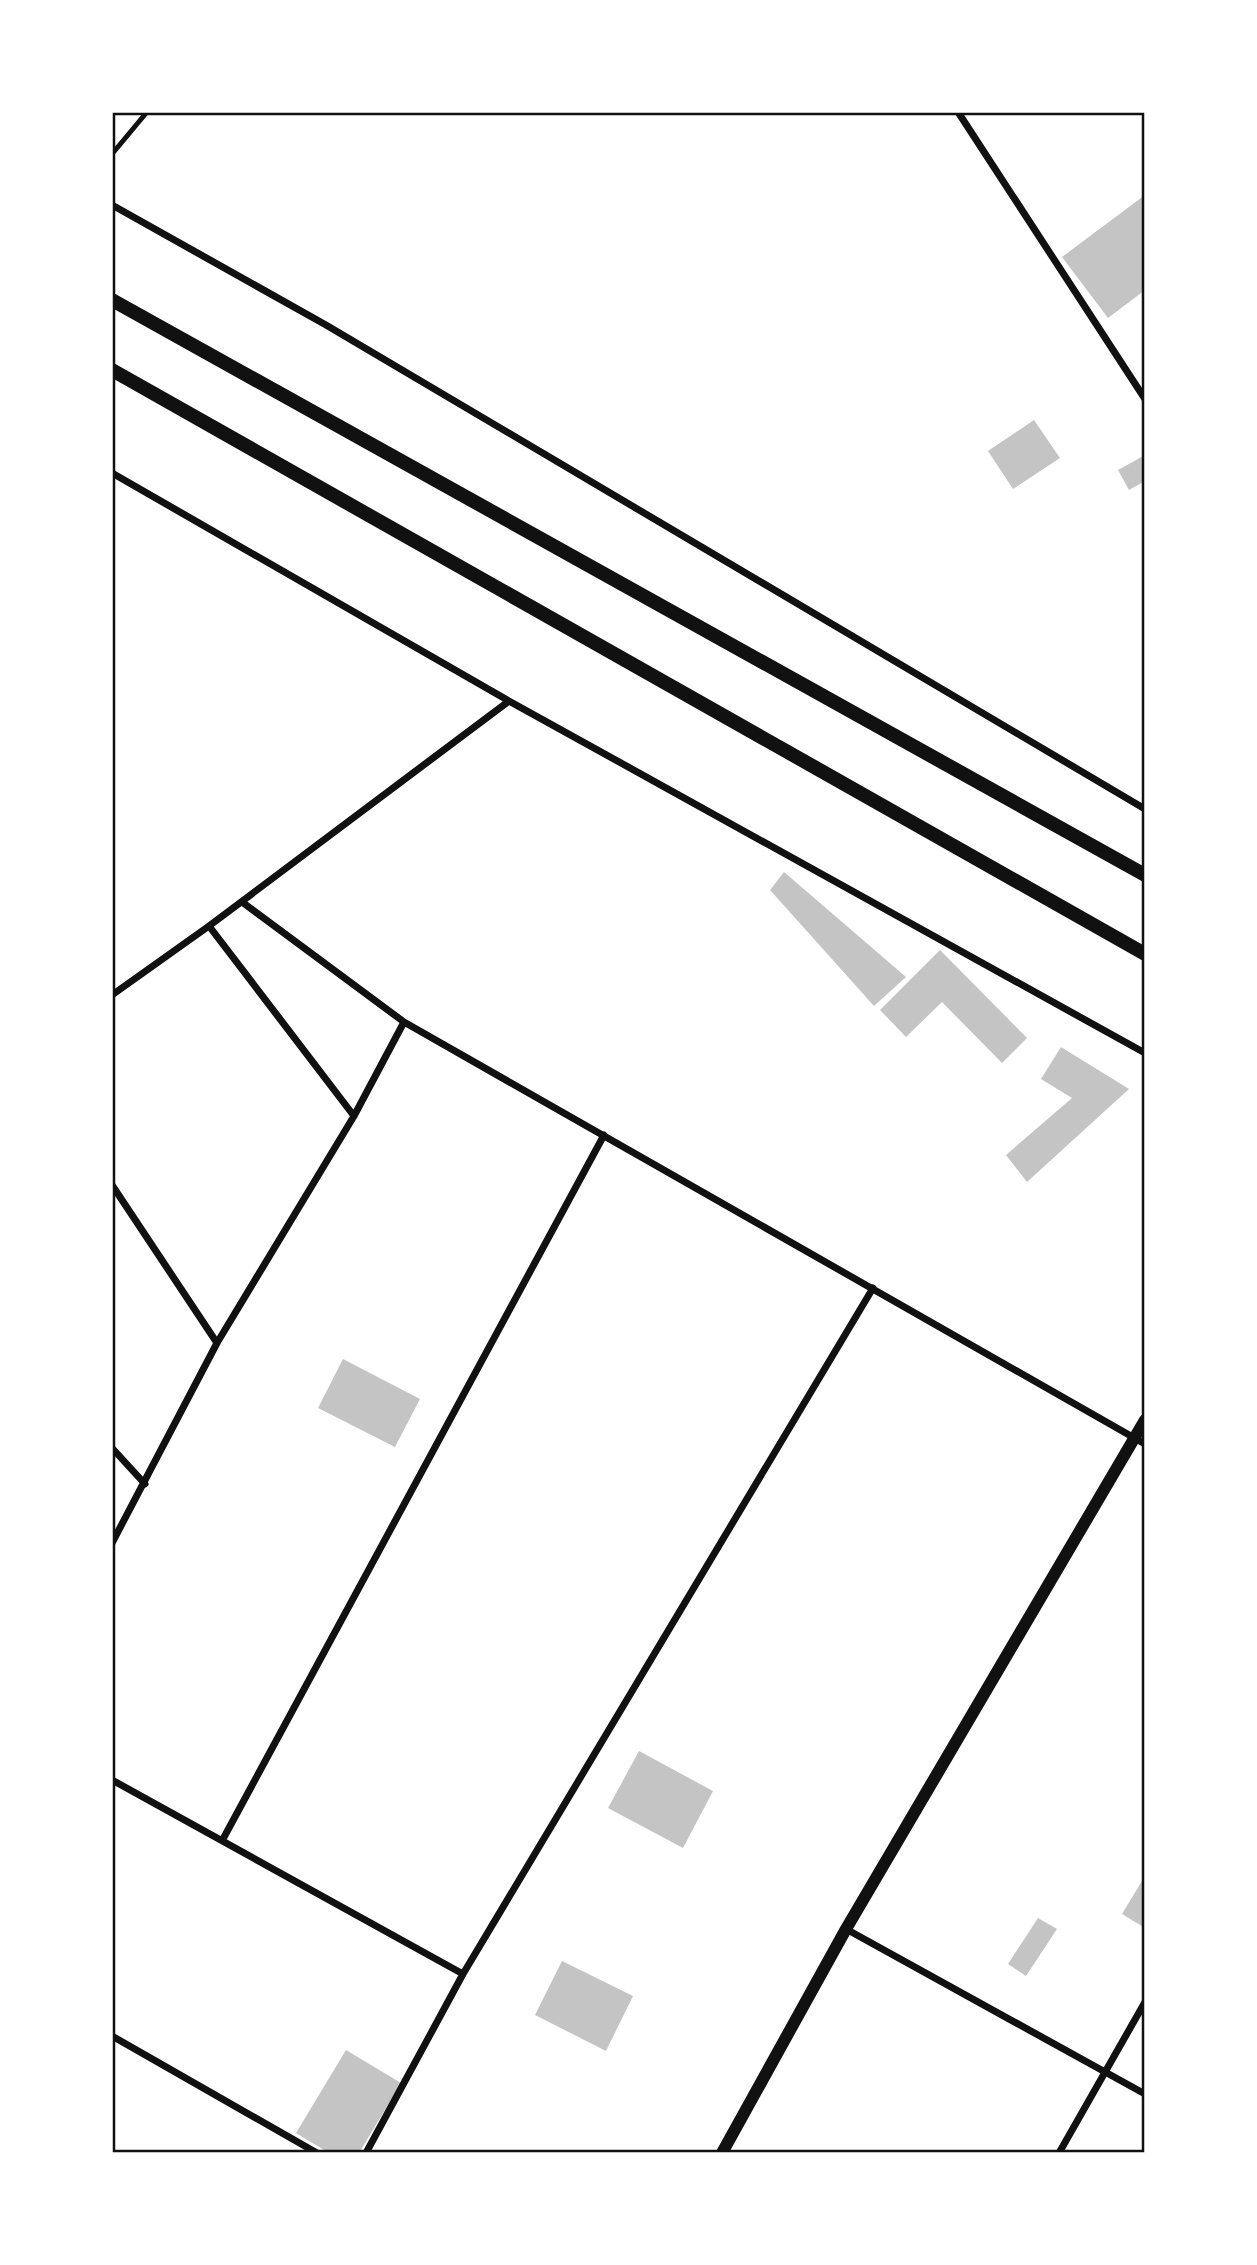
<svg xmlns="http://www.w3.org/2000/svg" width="1257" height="2265" font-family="Ubuntu,sans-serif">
<rect width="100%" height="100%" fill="#fff"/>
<path fill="#c4c4c4" d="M1145,195V290L1108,318L1062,257Z
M1034,420L1060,458L1013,489L988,451Z
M1145,455V481L1129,490L1118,470Z
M784,872L906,977L874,1006L770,890Z
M940,950L1027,1038L1002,1063L942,1002L906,1037L880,1010Z
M1061,1047L1129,1089L1027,1182L1006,1155L1072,1098L1041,1079Z
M343,1359L420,1399L395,1447L318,1408Z
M639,1751L713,1791L683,1848L608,1808Z
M1145,1876V1928L1122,1914Z
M1038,1918L1057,1929L1026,1976L1008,1964Z
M562,1961L633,1996L606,2051L535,2015Z
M346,2050L401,2083L359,2153H329L296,2133Z"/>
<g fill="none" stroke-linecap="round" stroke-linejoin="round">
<path stroke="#111" stroke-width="5" d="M112,154L147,112"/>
<path stroke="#111" stroke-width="7" d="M958,112L1145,399
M112,205L326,325L1145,809
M112,473L509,701
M242,902L404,1022L1145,1444
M209,926L354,1116
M112,995L209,926L509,701L1145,1053
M112,1185L217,1343
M112,1448L145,1484
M112,1543L217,1343L354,1116L404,1022
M112,1780L463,1974
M223,1839L604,1135
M846,1929L1145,2094
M112,2036L317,2153
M366,2153L463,1974L873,1288
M1059,2153L1145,2002"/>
<path stroke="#111" stroke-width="12" d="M722,2153L846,1929L1145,1420"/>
<path stroke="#111" stroke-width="14" d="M112,300L1145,875
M112,370L1145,954"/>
</g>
<rect width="1257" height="2265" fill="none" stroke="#ffffff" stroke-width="228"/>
<rect x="114" y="114" width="1029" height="2037" fill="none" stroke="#111" stroke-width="2.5"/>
</svg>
